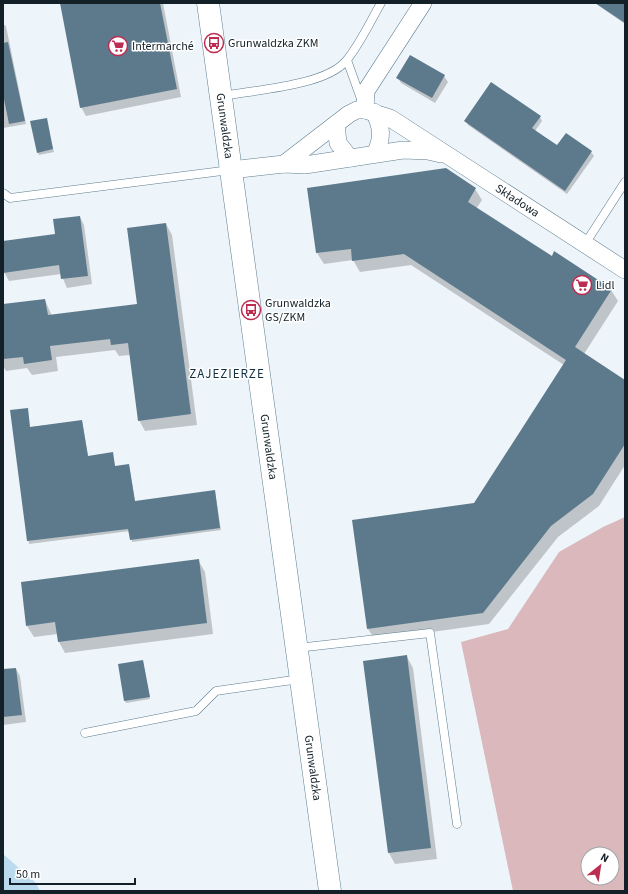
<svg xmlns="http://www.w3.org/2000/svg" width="628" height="894" font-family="'Source Sans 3',sans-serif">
<rect width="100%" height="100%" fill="#eef5fa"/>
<path fill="#dab8bb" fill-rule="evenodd" d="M625,517V891H513L461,642L508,629L559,552L603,527ZM588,854H612V878H588Z"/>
<path fill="#badaee" d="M3,854L36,883L40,891H3Z"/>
<path fill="#0003" d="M61,3H163L181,97L86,116L81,107Z
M595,3H625V24Z
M3,24L6,26L26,124L3,128Z
M410,56L444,76L448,82L435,103L401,83L398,78Z
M540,117L542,121L535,131L558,147L591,152L594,156L567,194L468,125L466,121Z
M46,119L54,152L39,155L38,152Z
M446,169L475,189L482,200L476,209L552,257L611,290L618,301L584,354L625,382V465L599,506L558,537L489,624L375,640L368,629L475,504L564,365L411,265L360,272L353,260L324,264L317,253L308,189Z
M80,217L84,225L92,284L67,288L61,274L9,281L4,272L3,242L56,235Z
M166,224L172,235L197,425L145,431L139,420L130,355L119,356L115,350L56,357L58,371L32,375L27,368L6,371L3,366V305L45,300L52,316L138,305Z
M27,409L30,427L82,421L88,456H113L115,467L129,465L135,502L215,491L221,530L132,542L130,531L29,544L12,411Z
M198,560L205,572L213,634L65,653L59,642L58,634L34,637L27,626Z
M407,657L413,668L437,859L395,864L389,853Z
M143,661L150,699L126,703L125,701Z
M16,669L20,676L26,722L3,725V670Z"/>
<path fill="#5d7a8c" d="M60,3H160L177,89L80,108Z
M595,3H625V23Z
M8,42L25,121L9,124L3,94V43Z
M410,55L445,75L432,98L396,78Z
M491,82L541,116L532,128L545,137L557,145L566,133L592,151L565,191L464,121Z
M47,118L53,149L37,153L30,121Z
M446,168L476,188L468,202L552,256L554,251L612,289L575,347L625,380V444L593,494L551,526L483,613L367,629L352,520L474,503L566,360L404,254L352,261L351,249L316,253L307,188Z
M80,216L88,276L61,279L59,265L3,273V241L55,234L53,219Z
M166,223L191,414L138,421L128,343L111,345L110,339L50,346L52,360L24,364L23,357L3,359V304L45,299L48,315L137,304L127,228Z
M28,408L30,427L82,420L88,456L113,452L115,466L129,464L135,501L215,490L220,528L130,540L128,529L27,541L10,410Z
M199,559L207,623L58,642L55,622L26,626L21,582Z
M407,655L431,848L388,853L363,661Z
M143,660L150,697L124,701L118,664Z
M16,668L22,715L3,717V669Z"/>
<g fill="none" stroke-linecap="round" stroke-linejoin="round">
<defs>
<path id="service" d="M347,60L361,99
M222,96C254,90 325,86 346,61C360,44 370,22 381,3
M3,193L10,198L230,170
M585,244L625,182
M297,648L430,633L457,824
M85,733L196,711L216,691L300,679"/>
<g id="minor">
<path d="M365,110L366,91L423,3"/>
<path d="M374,112C382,127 383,138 375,154"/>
<path d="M336,124L338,143L350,158"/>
<path id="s1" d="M284,164L349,114L357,110H365L390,118L625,270"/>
<path d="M231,170L284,164L305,165L403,150L428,151L441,154"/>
</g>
<g id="secondary">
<path id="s2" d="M208,3L330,891"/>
</g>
</defs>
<use href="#service" stroke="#5d7d90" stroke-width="9"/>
<use href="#minor" stroke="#5d7d90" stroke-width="18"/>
<use href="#secondary" stroke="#5d7d90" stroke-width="23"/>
<use href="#service" stroke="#fff" stroke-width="8"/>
<use href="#minor" stroke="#fff" stroke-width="17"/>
<use href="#secondary" stroke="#fff" stroke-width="22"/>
</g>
<defs>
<symbol id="bus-ring" viewBox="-11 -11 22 22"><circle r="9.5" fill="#fff" stroke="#bd2d52" stroke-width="1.5"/><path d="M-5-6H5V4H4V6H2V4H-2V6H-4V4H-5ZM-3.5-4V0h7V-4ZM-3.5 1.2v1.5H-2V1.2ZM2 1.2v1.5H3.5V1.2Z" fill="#bd2d52"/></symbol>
<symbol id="supermarket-ring" viewBox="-11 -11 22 22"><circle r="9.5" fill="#fff" stroke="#bd2d52" stroke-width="1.5"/><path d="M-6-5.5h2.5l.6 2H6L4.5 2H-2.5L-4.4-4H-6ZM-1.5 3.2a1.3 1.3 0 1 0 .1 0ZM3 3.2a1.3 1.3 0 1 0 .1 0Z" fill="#bd2d52"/></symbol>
</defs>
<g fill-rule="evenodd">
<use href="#bus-ring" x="203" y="32" width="22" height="22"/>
<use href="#supermarket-ring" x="107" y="35" width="22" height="22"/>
<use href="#supermarket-ring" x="571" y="274" width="22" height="22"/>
<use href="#bus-ring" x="240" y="299" width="22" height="22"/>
</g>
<g text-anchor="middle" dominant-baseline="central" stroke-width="3" stroke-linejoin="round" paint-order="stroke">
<g font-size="12" fill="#132027" stroke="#fff" text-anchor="start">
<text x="228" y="43">Grunwaldzka ZKM</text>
<text x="132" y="46">Intermarché</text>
<text x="596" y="285">Lidl</text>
<text x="265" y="303">Grunwaldzka<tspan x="265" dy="14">GS/ZKM</tspan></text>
</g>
<g font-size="12" fill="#132027" stroke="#fff">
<text stroke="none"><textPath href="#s2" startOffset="124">Grunwaldzka</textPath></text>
<text stroke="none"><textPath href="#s1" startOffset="277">Składowa</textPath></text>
<text stroke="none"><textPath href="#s2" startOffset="448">Grunwaldzka</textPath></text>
<text stroke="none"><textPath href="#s2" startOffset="772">Grunwaldzka</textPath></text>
</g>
<g font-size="13" letter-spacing="1" fill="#113041" stroke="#fff">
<text x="227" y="374">ZAJEZIERZE</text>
</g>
</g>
<rect width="628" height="894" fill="none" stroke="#132027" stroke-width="8"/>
<g transform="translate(600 866) rotate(30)"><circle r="19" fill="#ffffff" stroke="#a1a6a9"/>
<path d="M0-3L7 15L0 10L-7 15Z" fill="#bd2d52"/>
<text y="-6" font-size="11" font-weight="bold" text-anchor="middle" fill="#132027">N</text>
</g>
<path d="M10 878v6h125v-6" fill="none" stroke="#132027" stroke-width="2"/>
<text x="16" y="878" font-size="12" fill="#132027" stroke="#ffffff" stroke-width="3" paint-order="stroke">50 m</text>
</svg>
